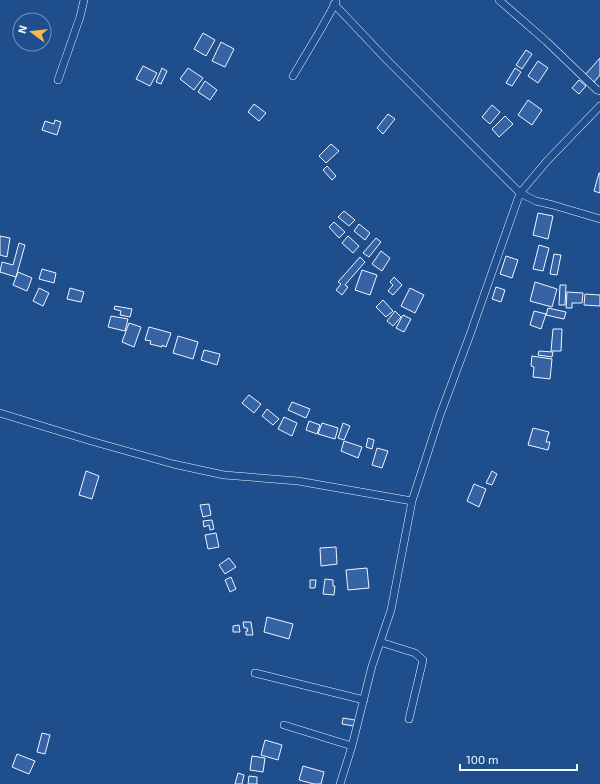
<svg xmlns="http://www.w3.org/2000/svg" width="600" height="784" font-family="'Exo 2',sans-serif">
<rect width="100%" height="100%" fill="#1f4e8c"/>
<path fill="#3563a3" stroke="#f2f6ff" d="M203,33L215,40L206,56L194,49Z
M221,42L234,49L225,67L212,61Z
M526,50L532,54L522,69L516,65Z
M600,58V75L594,82L585,75Z
M538,61L548,68L538,83L528,76Z
M143,66L157,73L150,86L136,79Z
M162,68L167,71L161,84L156,82Z
M188,68L203,78L194,90L180,79Z
M515,68L521,72L512,86L506,83Z
M579,80L586,86L579,94L572,88Z
M205,81L217,90L210,100L198,92Z
M528,100L542,110L532,125L518,115Z
M254,104L266,113L259,121L248,112Z
M492,105L500,112L490,124L482,117Z
M388,114L395,119L383,134L377,128Z
M505,116L513,124L499,137L492,129Z
M55,120L61,122L57,135L42,130L45,121L54,124Z
M331,144L339,151L326,163L319,156Z
M327,166L336,176L332,180L323,170Z
M599,173H600V193L594,191Z
M344,211L355,220L349,226L338,217Z
M538,213L553,216L548,239L533,235Z
M334,222L345,232L339,238L329,227Z
M359,224L370,233L365,240L354,231Z
M0,236L10,238L7,257L0,255Z
M348,236L359,246L353,253L342,243Z
M376,238L381,242L369,257L363,253Z
M19,243L25,245L16,277L0,272L2,262L13,265Z
M539,245L549,248L543,271L533,269Z
M381,251L390,258L382,271L372,264Z
M554,254L561,255L557,275L550,274Z
M506,256L518,260L512,278L500,274Z
M360,257L365,262L345,285L348,287L342,295L336,290L341,284L338,282Z
M42,269L56,273L54,283L39,279Z
M362,270L377,275L370,295L355,290Z
M18,272L32,278L27,291L13,285Z
M394,277L402,285L393,295L388,291L393,285L390,282Z
M535,282L557,289L552,307L530,301Z
M560,285H566L565,305H559Z
M496,287L505,290L501,302L492,299Z
M39,288L49,293L43,306L33,301Z
M70,288L84,292L81,302L67,299Z
M410,288L424,295L415,313L401,306Z
M567,292L583,293L582,303H572V308H566Z
M585,294L600,295V306L584,305Z
M383,300L393,311L386,317L376,307Z
M115,306L132,309L130,317L120,315L121,311L114,309Z
M548,308L566,312L564,319L546,315Z
M395,311L401,317L393,326L387,321Z
M534,311L546,314L541,329L530,325Z
M403,315L411,319L404,332L396,328Z
M111,316L128,319L125,331L108,327Z
M129,323L141,327L134,347L122,342Z
M149,327L171,333L166,347L162,345V347L150,344L151,341L145,340Z
M553,329H562L561,351H551Z
M178,336L198,342L193,359L173,353Z
M204,350L220,354L217,365L201,360Z
M539,351L553,352L552,357L538,355Z
M532,356L552,359L550,379L533,377L534,367L531,366Z
M249,395L261,404L254,413L242,403Z
M292,402L310,409L306,418L288,410Z
M267,409L279,419L273,425L262,416Z
M284,417L297,423L292,436L278,429Z
M309,421L320,425L317,434L306,430Z
M322,423L338,428L335,439L318,434Z
M343,423L350,426L344,440L338,438Z
M533,428L549,432L546,442H550L548,450L528,445Z
M368,438L374,440L372,449L366,447Z
M344,441L362,447L358,458L341,451Z
M377,448L388,451L382,468L372,465Z
M86,471L99,476L92,499L79,495Z
M492,471L497,474L492,485L486,483Z
M474,484L486,489L479,507L467,501Z
M209,504L211,515L203,517L200,505Z
M212,520L214,529L210,530L209,525L204,527L203,521Z
M216,533L219,547L208,549L205,535Z
M336,547L337,564L321,566L320,548Z
M229,558L236,567L225,574L219,565Z
M367,568L369,588L348,590L346,570Z
M231,577L236,589L230,592L225,580Z
M325,579L333,580V586H335L334,595L323,594Z
M310,580H316L315,588H310Z
M267,617L293,624L289,639L264,632Z
M243,622H251L253,635H246V631H248L247,628H244Z
M239,625L240,632H233V626Z
M343,718L355,720L354,726L342,724Z
M42,733L50,735L45,754L37,752Z
M265,740L282,745L278,760L261,755Z
M17,754L35,761L29,774L12,767Z
M252,756L265,758L263,772L250,770Z
M303,766L324,772L321,784H314L299,780Z
M238,773L244,775L242,784H235Z
M249,776L257,777V784H248Z"/>
<g fill="none" stroke-linecap="round" stroke-linejoin="round">
<defs>
<path id="street" d="M499,0L546,41L597,90L600,91
M334,4L387,60L520,193L536,201L553,205L600,219
M293,76L321,29L336,2
M58,80L80,17L84,0
M0,413L91,441L173,464L224,475L298,481L412,501
M380,642L415,653L423,660L409,719
M255,673L364,700
M284,725L352,746
M340,784L352,746L372,666L391,610L412,501L440,415L471,332L520,193L547,161L600,106"/>
</defs>
<use href="#street" stroke="#f2f6ff" stroke-width="8"/>
<use href="#street" stroke="#1f4e8c" stroke-width="7"/>
</g>
<g transform="translate(32 32) rotate(285)"><circle r="19" fill="#1f4e8c" stroke="#7391ba"/>
<path d="M0-3L7 15L0 10L-7 15Z" fill="#ffb74d"/>
<text y="-6" font-size="11" font-weight="bold" text-anchor="middle" fill="#f2f6ff">N</text>
</g>
<path d="M460 764v6h117v-6" fill="none" stroke="#f2f6ff" stroke-width="2"/>
<text x="466" y="764" font-size="12" fill="#f2f6ff" stroke="#1f4e8c" stroke-width="3" paint-order="stroke">100 m</text>
</svg>
